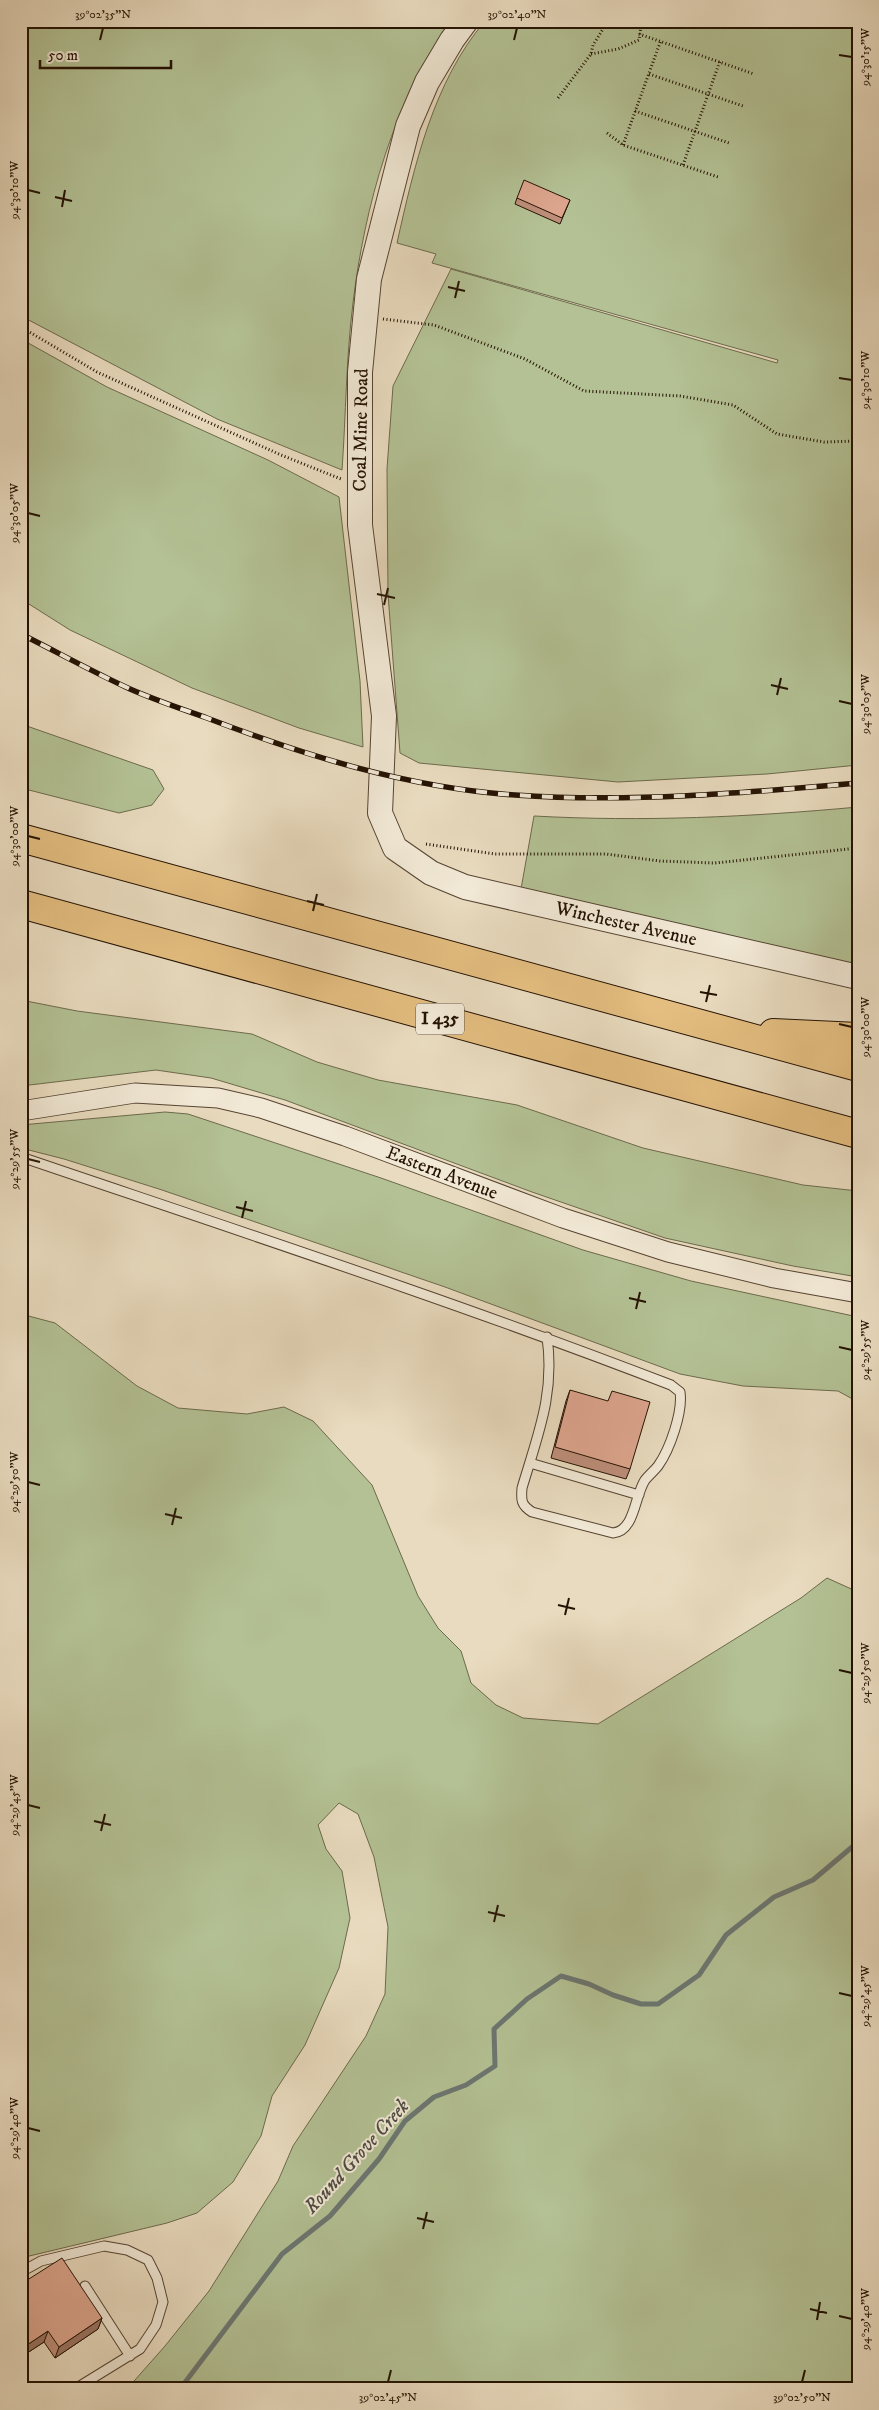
<svg xmlns="http://www.w3.org/2000/svg" width="879" height="2410" font-family="'IM FELL DW Pica',serif">
<rect width="100%" height="100%" fill="#e9dbbf"/>
<filter id="stains"><feTurbulence type="fractalNoise" baseFrequency=".004" numOctaves="4"/><feColorMatrix values="0 0 0 0 .2 0 0 0 0 .09 0 0 0 0 .02 0 0 0 .5 -.17"/></filter>
<radialGradient id="worn" r=".72"><stop offset=".6" stop-color="#630" stop-opacity="0"/><stop offset="1" stop-color="#630" stop-opacity=".3"/></radialGradient>
<path fill="#b3c194" stroke="#6c6a4c" d="M21,21H454C394,95 364,210 353,303C346,358 346,415 342,470L217,419L21,316Z
M485,21H858V765L767,774L618,782L419,763L400,753L388,594L387,469L393,386L451,269L777,363L778,360L432,263L436,254L397,243C414,167 433,82 485,21Z
M21,339L107,387L268,460L339,497L360,681L363,747L299,728L192,688L70,630L21,599Z
M21,724L153,770L164,789L152,805L119,813L21,788Z
M858,807V966L521,889L534,816C643,822 750,817 858,807Z
M21,1000L77,1011L252,1034L317,1062L378,1080L517,1105L643,1148L803,1185L858,1191V1277L793,1266L665,1238L532,1192L285,1100L211,1078L156,1070L21,1086Z
M165,1112L188,1114L381,1178L583,1250L691,1281L858,1317V1402L838,1391L743,1386L680,1374L445,1287L162,1190L64,1159L21,1148V1125Z
M21,1314L55,1323L137,1386L178,1408L247,1414L284,1407L313,1421L372,1485L418,1596L438,1628L461,1651L471,1683L496,1705L523,1718L598,1724L801,1598L827,1578L858,1592V2377L838,2389H127L165,2346L209,2291L278,2181L293,2146L366,2036L385,1994L388,1927L374,1857L358,1814L339,1803L318,1825L326,1849L342,1871L350,1918L339,1968L305,2045L272,2096L261,2136L233,2182L197,2213L167,2223L21,2258Z"/>
<g fill="none" stroke-linecap="round" stroke-linejoin="round">
<path stroke="#6b7671" stroke-width="5" d="M180,2389L282,2254L330,2216L379,2159L405,2121L434,2097L466,2085L495,2066L494,2029L527,1999L561,1976L589,1984L613,1995L641,2004H658L699,1975L726,1935L774,1897L813,1880L858,1842"/>
<defs>
<path id="service" d="M21,1157C239,1231 456,1302 671,1385L680,1392C683,1412 670,1449 658,1466C654,1471 649,1475 645,1480C634,1497 635,1531 613,1533L532,1512C521,1505 521,1500 522,1488C538,1434 555,1394 547,1337
M530,1463L639,1495
M21,2272L41,2261L104,2246L127,2250L148,2260L157,2278L163,2302L156,2325L140,2349L75,2389
M85,2286L130,2356"/>
<path id="minor" d="M21,1111L135,1093L218,1098L261,1108L345,1136L563,1218L668,1252L774,1278L858,1293"/>
<path id="tertiary" d="M466,21L452,40L427,82L408,126L369,279L360,372V525L384,716L380,813L395,848L431,873L465,887L858,977"/>
<path id="motorway" d="M21,838L858,1067
M21,904L858,1134
M773,1033L858,1037"/>
</defs>
<use href="#service" stroke="#554432" stroke-width="11"/>
<use href="#minor" stroke="#554432" stroke-width="21"/>
<use href="#tertiary" stroke="#554432" stroke-width="26"/>
<use href="#motorway" stroke="#241203" stroke-width="30"/>
<path stroke="#241203" stroke-width="3" stroke-dasharray="1 2.5" stroke-linecap="butt" d="M639,34L754,74
M591,54L618,49L639,40L641,26L636,21
M649,74L743,106
M558,98L591,54L593,45L608,21
M635,111L729,143
M607,133L623,145L718,177
M623,145L661,40
M683,165L720,61
M383,319L434,325L525,359L584,391L680,396L733,405L777,434L824,442L858,441
M21,327L97,372L281,455L341,479
M426,844L495,854H606L660,861L715,863L858,848"/>
<use href="#service" stroke="#f1e8d5" stroke-width="9"/>
<use href="#minor" stroke="#f1e8d5" stroke-width="19"/>
<use href="#tertiary" stroke="#f1e8d5" stroke-width="24"/>
<use href="#motorway" stroke="#e4be80" stroke-width="28"/>
<defs>
<path id="rail" d="M21,634C57,652 93,672 130,689C155,700 182,709 207,718C306,756 409,788 515,795C629,803 744,793 858,783"/>
</defs>
<use href="#rail" stroke="#241203" stroke-width="5.5"/>
<use href="#rail" stroke="#f1e8d5" stroke-width="4" stroke-dasharray="11" stroke-linecap="butt"/>
</g>
<path fill="#be8e7a" stroke="#241203" d="M517,198L570,200L560,224L515,204Z
M570,1390L630,1469L626,1479L551,1458L566,1401Z
M21,2284L102,2318L98,2329L55,2358L44,2342L21,2357Z"/>
<path fill="#9b7463" stroke="#241203" d="M102,2318L98,2329L55,2358L59,2347Z
M48,2331L44,2342L21,2357V2349Z"/>
<path fill="#dda58e" stroke="#241203" d="M524,180L570,200L562,218L517,198Z
M570,1390L608,1401L612,1391L650,1402L630,1469L555,1447Z
M62,2258L102,2318L59,2347L48,2331L21,2349V2284Z"/>
<path fill="none" stroke="#241203" stroke-width="2" d="M100,40L103,28M514,40L517,28M839,55L852,57M28,190L40,193M55,197L72,201M62,207L65,190M448,287L465,291M455,298L459,281M839,378L852,380M28,513L40,516M377,594L395,598M384,605L388,588M771,685L788,689M777,695L781,678M839,701L852,704M28,836L40,839M307,901L324,905M313,911L317,894M700,992L717,995M706,1002L710,985M839,1024L852,1027M28,1159L40,1162M236,1207L253,1211M242,1218L246,1201M629,1298L646,1302M636,1309L640,1292M839,1347L852,1350M28,1482L40,1485M165,1514L182,1518M172,1525L176,1508M558,1605L575,1609M565,1615L569,1598M839,1670L852,1673M28,1805L40,1808M94,1821L111,1825M101,1831L105,1814M488,1912L505,1916M494,1922L498,1905M839,1993L852,1996M28,2128L40,2131M417,2218L434,2222M423,2229L427,2212M810,2309L827,2313M839,2316L852,2319M817,2320L820,2302M388,2382L391,2370M802,2382L805,2370"/>
<g text-anchor="middle" dominant-baseline="central" stroke-width="4" stroke-linejoin="round" paint-order="stroke">
<rect fill="#f1e8d5" stroke="#625242" stroke-width="1" x="416" y="1003.5" width="48" height="31" rx="4"/>
<g font-size="18" font-weight="bold" fill="#241203">
<text x="440" y="1019">I 435</text>
</g>
<g font-size="19" fill="#241203" stroke="#f1e8d5">
<text transform="translate(361 430) rotate(-89)">Coal Mine Road</text>
<text transform="translate(626 924) rotate(13)">Winchester Avenue</text>
<text transform="translate(442 1173) rotate(21)">Eastern Avenue</text>
</g>
<g font-size="20" font-style="italic" fill="#4d4c43" stroke="#f1e8d5">
<text transform="translate(357 2157) rotate(-48)">Round Grove Creek</text>
</g>
</g>
<rect width="879" height="2410" fill="none" stroke="#e9dbbf" stroke-width="55"/>
<path d="M40 60v8h131v-8" fill="none" stroke="#241203" stroke-width="2.5"/>
<text x="48" y="60" font-size="15" fill="#241203" stroke="#f1e8d5" stroke-width="4" paint-order="stroke">50 m</text>
<rect x="28" y="28" width="824" height="2354" fill="none" stroke="#241203" stroke-width="2"/>
<g font-size="12" text-anchor="middle" fill="#241203">
<text x="103" y="18">39°02'35"N</text>
<text x="517" y="18">39°02'40"N</text>
<text transform="translate(865 57) rotate(-90)" y="4">94°30'15"W</text>
<text transform="translate(14 190) rotate(-90)" y="4">94°30'10"W</text>
<text transform="translate(865 380) rotate(-90)" y="4">94°30'10"W</text>
<text transform="translate(14 513) rotate(-90)" y="4">94°30'05"W</text>
<text transform="translate(865 704) rotate(-90)" y="4">94°30'05"W</text>
<text transform="translate(14 836) rotate(-90)" y="4">94°30'00"W</text>
<text transform="translate(865 1027) rotate(-90)" y="4">94°30'00"W</text>
<text transform="translate(14 1159) rotate(-90)" y="4">94°29'55"W</text>
<text transform="translate(865 1350) rotate(-90)" y="4">94°29'55"W</text>
<text transform="translate(14 1482) rotate(-90)" y="4">94°29'50"W</text>
<text transform="translate(865 1673) rotate(-90)" y="4">94°29'50"W</text>
<text transform="translate(14 1805) rotate(-90)" y="4">94°29'45"W</text>
<text transform="translate(865 1996) rotate(-90)" y="4">94°29'45"W</text>
<text transform="translate(14 2128) rotate(-90)" y="4">94°29'40"W</text>
<text transform="translate(865 2319) rotate(-90)" y="4">94°29'40"W</text>
<text x="388" y="2401">39°02'45"N</text>
<text x="802" y="2401">39°02'50"N</text>
</g>
<rect width="100%" height="100%" filter="url(#stains)"/>
<rect width="100%" height="100%" fill="url(#worn)"/>
</svg>
